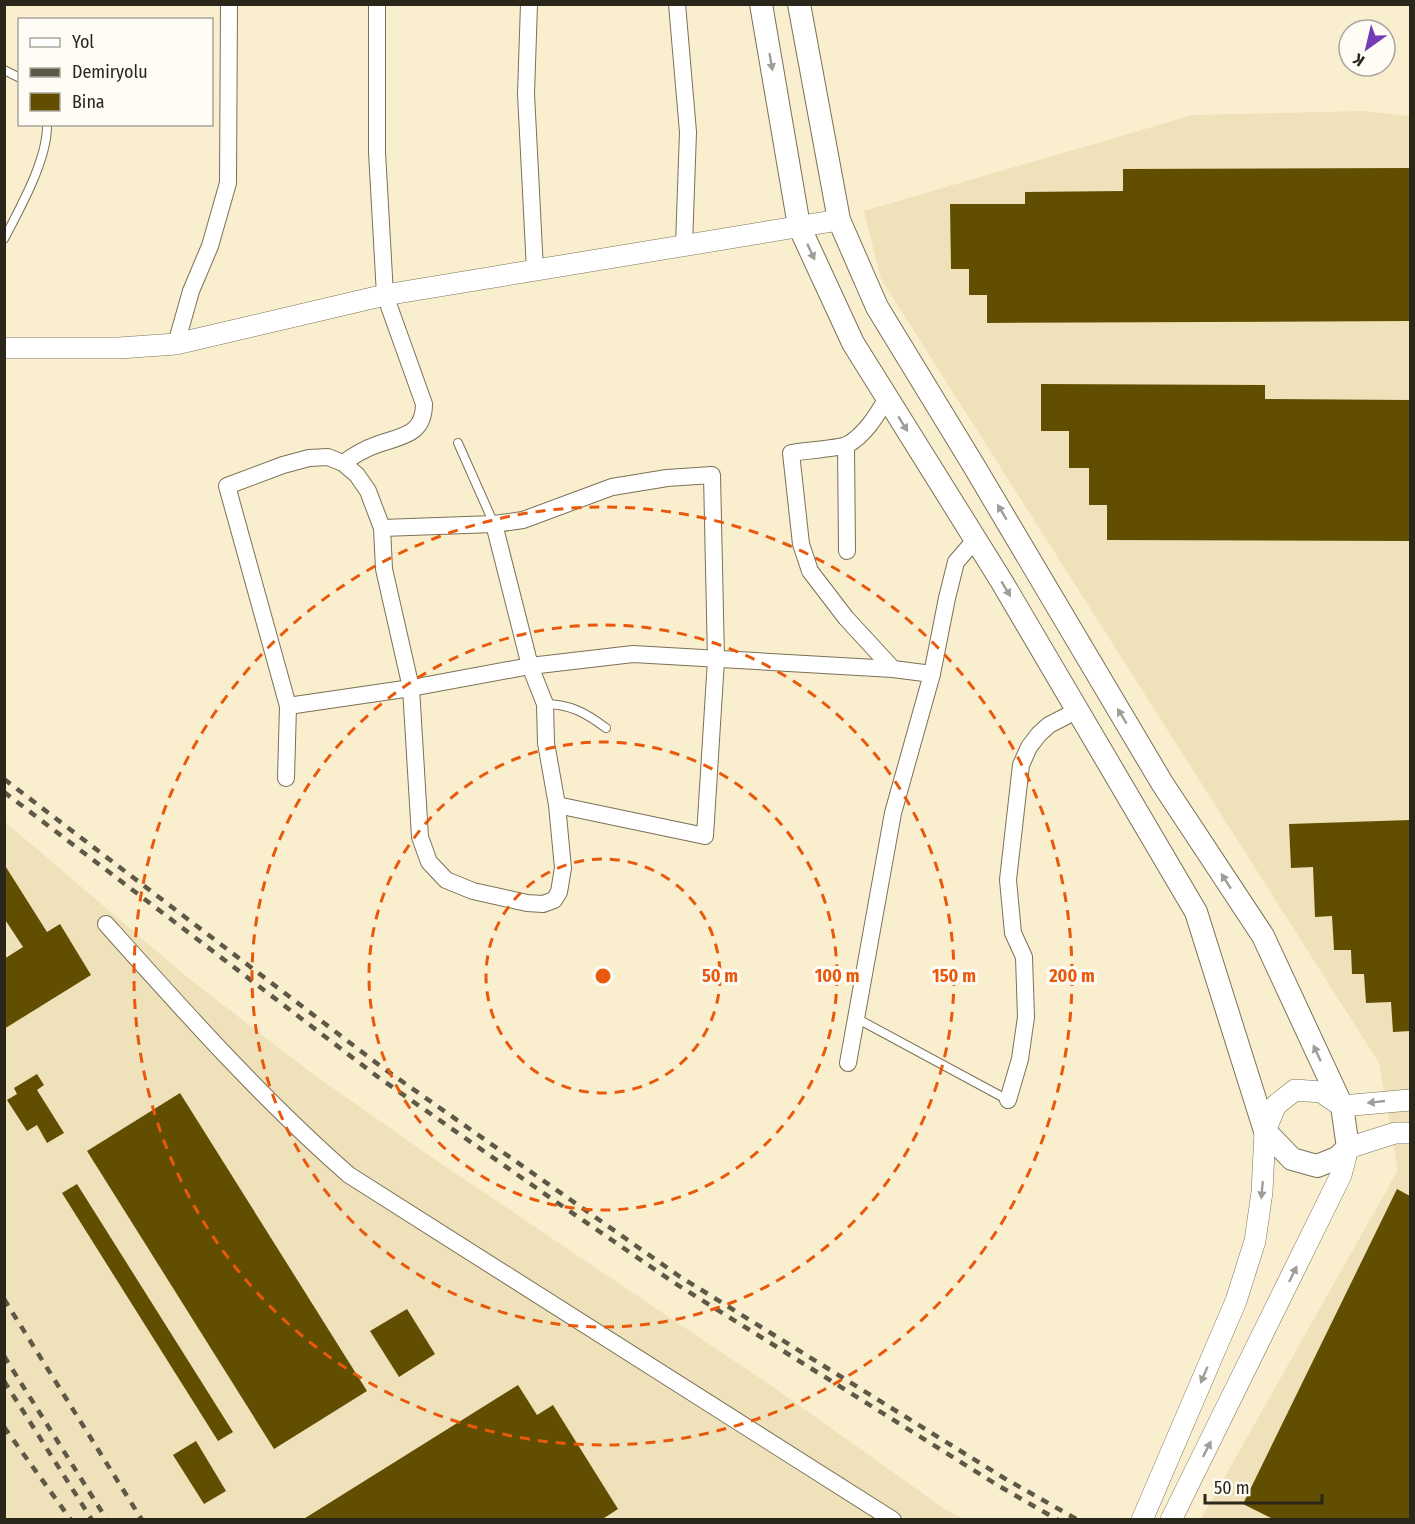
<svg xmlns="http://www.w3.org/2000/svg" width="1415" height="1524" font-family="'Fira Sans Condensed',sans-serif">
	<style>
		.built { fill: #efe1ba }
		.building { fill: #624e01 }
		.lines { fill: none; stroke-linecap: round; stroke-linejoin: round }
		.service-casing { stroke: #7b7155; stroke-width: 10 }
		.minor-casing { stroke: #7b7155; stroke-width: 18 }
		.tertiary-casing { stroke: #7b7155; stroke-width: 22 }
		.secondary-casing { stroke: #7b7155; stroke-width: 24 }
		.service { stroke: #fff; stroke-width: 8 }
		.minor { stroke: #fff; stroke-width: 16 }
		.tertiary { stroke: #fff; stroke-width: 21 }
		.secondary { stroke: #fff; stroke-width: 22 }
		.rail { stroke: #5e5847; stroke-width: 4.5; stroke-dasharray: 8 8; stroke-linecap: butt }
		.oneway { fill: #9f9d98 }
		.ring { fill: none; stroke: #e8590c; stroke-width: 3; stroke-dasharray: 10 8 }
		.centre { fill: #e8590c; stroke: #fefcf5; stroke-width: 3 }
		.ring-label { font-size: 18px; text-anchor: middle; font-weight: bold; fill: #e8590c; stroke: #fefcf5; stroke-width: 6; stroke-linejoin: round; paint-order: stroke }
	</style>
	<rect width="100%" height="100%" fill="#f9eece"/>
	<!-- built -->
	<g class="built">
		<path d="M1363 111 1410 116V1519H1201L1398 1170 1379 1063 881 279 864 211 1193 115Z"/>
		<path d="M4 821 188 978 310 1072 437 1161 773 1387 946 1510 964 1519H5Z"/>
	</g>
	<!-- building -->
	<g class="building">
		<path d="M1410 168V321L987 323V295H969V269H951L950 204H1025V192L1123 191V169Z"/>
		<path d="M1041 384 1265 385V399L1410 400V541L1107 540V505H1089V468H1069V431H1041Z"/>
		<path d="M1410 820V1031L1393 1032 1391 1002 1366 1003 1364 974H1352L1351 950H1334L1332 916 1315 917 1313 867 1291 868 1289 824Z"/>
		<path d="M4 864 47 932 60 924 91 975 4 1029V959L23 947 4 918Z"/>
		<path d="M37 1074 44 1085 37 1090 64 1133 47 1143 37 1125 27 1131 7 1100 17 1094 14 1088Z"/>
		<path d="M180 1093 367 1391 274 1449 87 1151Z"/>
		<path d="M77 1184 233 1432 218 1441 62 1193Z"/>
		<path d="M1397 1189 1410 1196V1520H1275L1243 1504Z"/>
		<path d="M407 1309 435 1354 399 1377 370 1331Z"/>
		<path d="M518 1385 537 1415 553 1405 618 1509 601 1520H302Z"/>
		<path d="M196 1441 226 1491 204 1504 173 1455Z"/>
	</g>
	<g class="lines">
		<!-- service casing -->
		<g class="service-casing">
			<g id="service">
				<path d="M4 70 20 78"/>
				<path d="M4 239C20 208 48 159 47 124"/>
				<path d="M458 443 494 524"/>
				<path d="M545 704C570 704 586 713 606 728"/>
				<path d="M856 1018 1008 1100"/>
			</g>
		</g>
		<!-- minor casing -->
		<g class="minor-casing">
			<g id="minor">
				<path d="M529 4 526 94 535 270"/>
				<path d="M677 4 688 132 684 245"/>
				<path d="M176 344 191 291 210 246 228 183 229 4"/>
				<path d="M887 398C877 415 865 435 847 445 840 448 802 451 791 453L801 544 810 571 846 618 893 669"/>
				<path d="M846 445 847 551"/>
				<path d="M343 463C353 456 364 449 376 445 400 436 424 436 424 404L385 295 377 152V4"/>
				<path d="M382 528 494 524 523 520 612 487 667 478 712 475 716 660 705 836 557 805"/>
				<path d="M288 706 411 688 530 666 633 654 893 669 932 674"/>
				<path d="M286 778 288 706 227 486 283 465 309 458 328 457 343 463 357 475 368 491 382 528 384 569 411 688 420 837 429 862 446 880 473 891 527 903 543 904 554 900 559 892 563 868 557 805 546 743 545 704 530 666 494 524"/>
				<path d="M106 924C183 1010 262 1099 349 1175L893 1520"/>
				<path d="M848 1063 893 813 932 674 947 598 956 562 975 540"/>
				<path d="M1008 1100 1020 1059 1026 1017 1024 957 1013 933 1008 880 1021 765 1029 747 1039 734 1049 725 1078 710"/>
			</g>
		</g>
		<!-- tertiary casing -->
		<g class="tertiary-casing">
			<g id="tertiary">
				<path d="M4 348H119L176 344 385 295 839 220"/>
				<path d="M1142 1520 1236 1301 1255 1241 1262 1192 1265 1131 1276 1105 1295 1090 1321 1092 1342 1106 1410 1100"/>
				<path d="M1171 1520 1341 1175 1348 1148 1395 1133H1410"/>
			</g>
		</g>
		<!-- secondary casing -->
		<g class="secondary-casing">
			<path id="secondary" d="M761 4 799 226 853 343 1002 582 1196 912 1265 1131 1292 1159 1317 1166 1337 1158 1348 1148 1342 1106 1263 936 1162 783 974 466 877 307 839 220 799 4"/>
		</g>
		<!-- service -->
		<use href="#service" class="service"/>
		<!-- minor -->
		<use href="#minor" class="minor"/>
		<!-- tertiary -->
		<use href="#tertiary" class="tertiary"/>
		<!-- secondary -->
		<use href="#secondary" class="secondary"/>
		<!-- rail -->
		<g class="rail">
			<path d="M4 779 383 1068 679 1276 1004 1478 1078 1520"/>
			<path d="M4 792 378 1077 552 1199 673 1282 999 1486 1058 1520"/>
			<path d="M4 1299 142 1520"/>
			<path d="M4 1356 107 1520"/>
			<path d="M4 1381 92 1520"/>
			<path d="M4 1427 71 1520"/>
		</g>
	</g>
	<!-- one-way arrows -->
	<defs><path id="oneway-solid" d="M-6-.8H1V-3.2L6.5 0L1 3.2V.8H-6Z" transform="scale(1.5)"/></defs>
	<g class="oneway">
		<use href="#oneway-solid" transform="translate(771 62) rotate(80)"/>
		<use href="#oneway-solid" transform="translate(811 252) rotate(65)"/>
		<use href="#oneway-solid" transform="translate(903 424) rotate(58)"/>
		<use href="#oneway-solid" transform="translate(1002 512) rotate(-121)"/>
		<use href="#oneway-solid" transform="translate(1006 589) rotate(59)"/>
		<use href="#oneway-solid" transform="translate(1122 716) rotate(-121)"/>
		<use href="#oneway-solid" transform="translate(1226 881) rotate(-123)"/>
		<use href="#oneway-solid" transform="translate(1317 1053) rotate(-115)"/>
		<use href="#oneway-solid" transform="translate(1376 1102) rotate(174)"/>
		<use href="#oneway-solid" transform="translate(1262 1190) rotate(95)"/>
		<use href="#oneway-solid" transform="translate(1293 1274) rotate(-64)"/>
		<use href="#oneway-solid" transform="translate(1204 1375) rotate(113)"/>
		<use href="#oneway-solid" transform="translate(1207 1449) rotate(-63)"/>
	</g>
	<!-- distance rings -->
	<g class="ring">
		<circle cx="603" cy="976" r="117"/>
		<circle cx="603" cy="976" r="234"/>
		<circle cx="603" cy="976" r="351"/>
		<circle cx="603" cy="976" r="469"/>
	</g>
	<circle cx="603" cy="976" r="9" class="centre"/>
	<g class="ring-label">
		<text x="720" y="982">50 m</text>
		<text x="837" y="982">100 m</text>
		<text x="954" y="982">150 m</text>
		<text x="1072" y="982">200 m</text>
	</g>
	<!-- border -->
	<rect width="1415" height="1524" fill="none" stroke="#2a261a" stroke-width="12"/>
	<!-- legend -->
	<rect x="18" y="18" width="195" height="108" fill="#fefcf5" stroke="#a9a69d" stroke-width="1.5"/>
	<rect x="30" y="38" width="30" height="9" fill="#ffffff" stroke="#a9a69d" stroke-width="1.5"/>
	<text x="72" y="48" font-size="18" fill="#2a261a">Yol</text>
	<rect x="30" y="68" width="30" height="9" fill="#5e5847" stroke="#a9a69d" stroke-width="1.5"/>
	<text x="72" y="78" font-size="18" fill="#2a261a">Demiryolu</text>
	<rect x="30" y="93" width="30" height="18" fill="#624e01" stroke="#a9a69d" stroke-width="1.5"/>
	<text x="72" y="108" font-size="18" fill="#2a261a">Bina</text>
	<!-- north arrow -->
	<g transform="translate(1367 48) rotate(214)"><circle r="28" fill="#fefcf5" stroke="#a9a69d" stroke-width="1.5"/>
	<path d="M0-4.5L10 22L0 15L-10 22Z" fill="#733cb3"/>
	<text y="-9" font-size="16" font-weight="bold" text-anchor="middle" fill="#2a261a">K</text>
	</g>
	<!-- scale -->
	<path d="M1205 1494v9h117v-9" fill="none" stroke="#2a261a" stroke-width="3"/>
	<text x="1214" y="1494" font-size="18" fill="#2a261a" stroke="#fefcf5" stroke-width="4.5" paint-order="stroke">50 m</text>
</svg>
